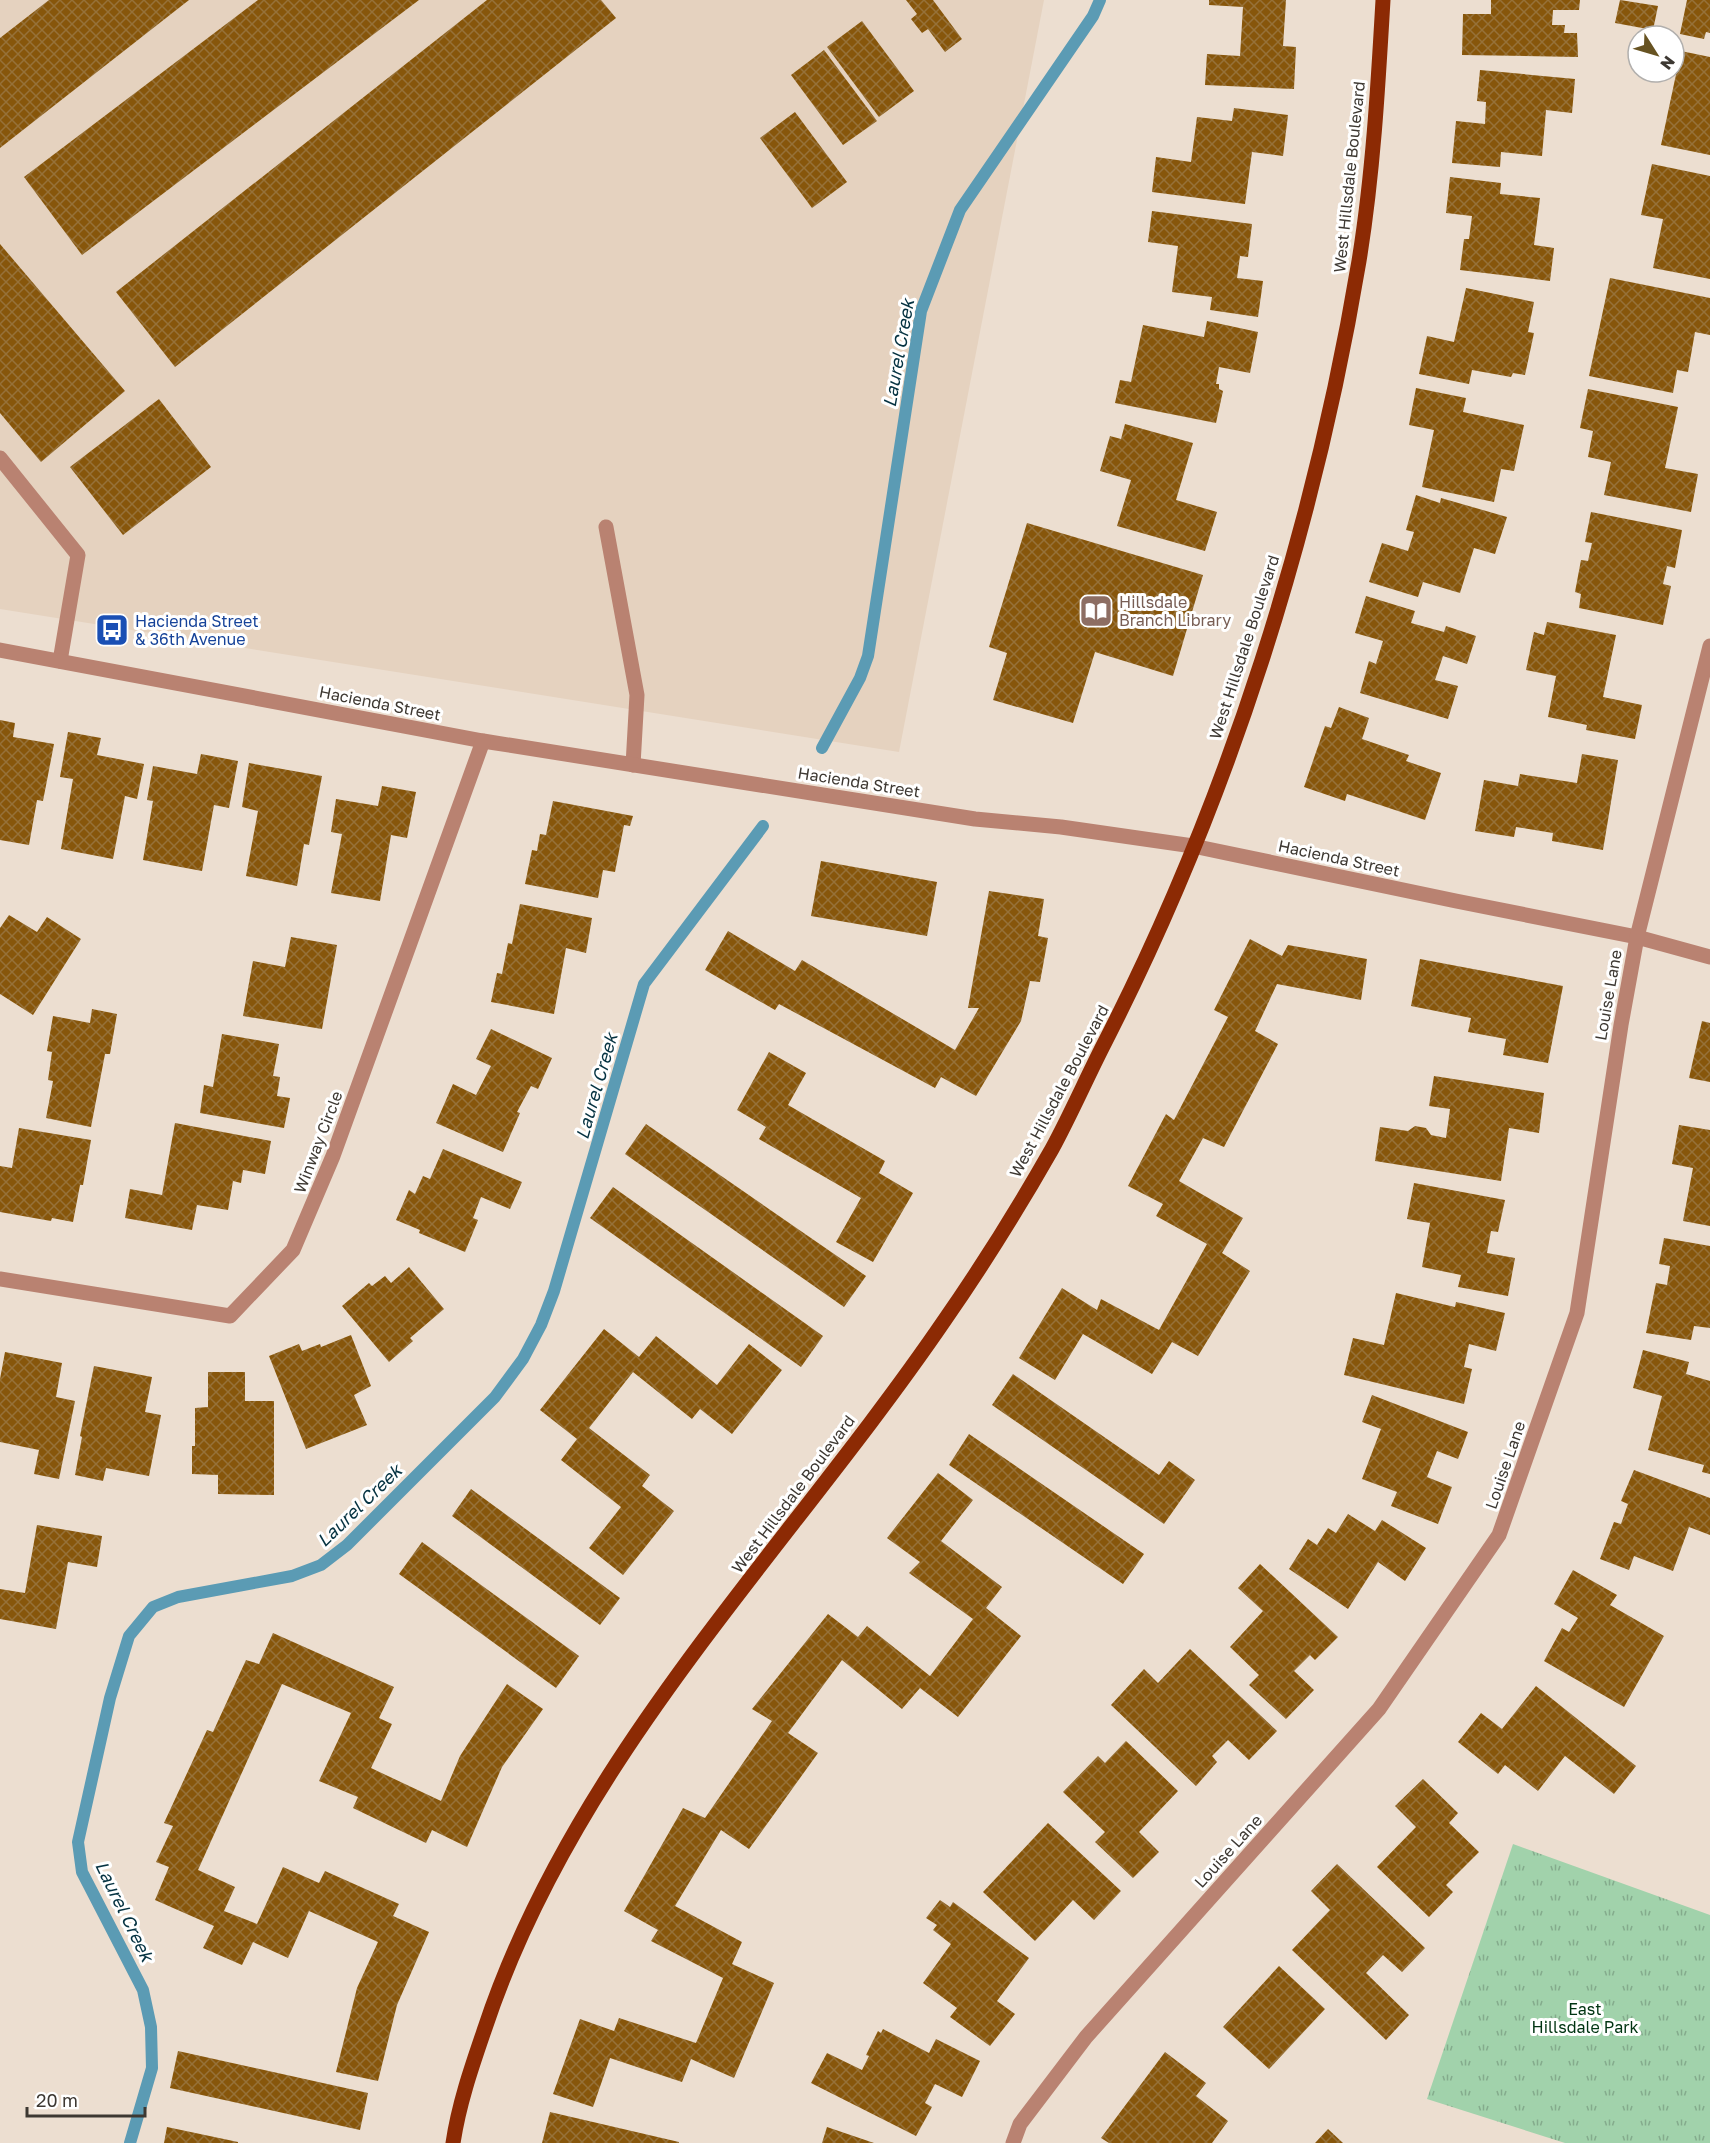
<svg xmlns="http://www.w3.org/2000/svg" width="1710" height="2143" font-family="'Golos Text',sans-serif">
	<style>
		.built { fill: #e5d2bf }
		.park { fill: url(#park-tufts) }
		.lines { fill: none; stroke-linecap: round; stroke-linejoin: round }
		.stream { stroke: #5b9bb4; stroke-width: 12 }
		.building { fill: url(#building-cross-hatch) }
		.minor { stroke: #b98271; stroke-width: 15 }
		.major { stroke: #8c2a04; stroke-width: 15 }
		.labels { text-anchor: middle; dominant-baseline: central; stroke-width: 6; stroke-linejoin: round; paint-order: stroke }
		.street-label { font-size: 16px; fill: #3d3832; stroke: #fff }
		.education-label { font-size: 16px; fill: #785e54; stroke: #fff; text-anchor: start }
		.transit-label { font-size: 16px; fill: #164399; stroke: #fff; text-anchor: start }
		.park-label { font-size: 16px; fill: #003412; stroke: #fff }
		.water-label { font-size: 18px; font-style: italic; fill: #053241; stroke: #fff }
	</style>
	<defs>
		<pattern id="park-tufts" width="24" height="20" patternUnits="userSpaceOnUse" patternTransform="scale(1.5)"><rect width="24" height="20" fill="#a1d2ab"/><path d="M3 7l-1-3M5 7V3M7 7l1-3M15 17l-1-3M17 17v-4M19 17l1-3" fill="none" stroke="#84ab8c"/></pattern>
		<pattern id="building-cross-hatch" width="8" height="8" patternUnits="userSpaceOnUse" patternTransform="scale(1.5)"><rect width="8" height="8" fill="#87560b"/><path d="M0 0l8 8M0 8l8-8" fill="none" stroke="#967139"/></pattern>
	</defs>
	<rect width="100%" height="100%" fill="#ecded0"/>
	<!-- built -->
	<path class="built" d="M0 0H1044L899 752 0 609Z"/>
	<!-- park -->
	<path class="park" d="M1513 1844 1710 1915V2143H1565L1427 2099Z"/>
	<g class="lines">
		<!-- stream -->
		<g class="stream">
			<path d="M822 748 860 678 868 656 921 311 960 210 1093 16 1100 0"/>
			<path d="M130 2143 152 2068 151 2027 143 1990 82 1872 78 1842 110 1698 129 1636 153 1607 178 1597 292 1576 321 1565 347 1545 495 1397 523 1359 541 1325 554 1291 644 984 763 826"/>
		</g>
	</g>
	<!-- building -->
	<g class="building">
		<path d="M49 0H189L0 148V38Z"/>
		<path d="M258 0H419L82 255 24 177Z"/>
		<path d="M487 0H601L616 18 175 367 116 292Z"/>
		<path d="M906 0H933L962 39 945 52 928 29 922 33 911 19 917 14Z"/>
		<path d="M1209 0H1286L1283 46 1296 47 1294 89 1205 85 1207 54 1240 56 1243 7 1209 5Z"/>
		<path d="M1491 0H1580L1579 10H1553L1552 25H1565L1564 33H1577L1578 57 1462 55 1463 14H1491Z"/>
		<path d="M1620 0 1658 6 1653 30 1615 23Z"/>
		<path d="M1687 0H1710V33L1706 32 1704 39 1680 34Z"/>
		<path d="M862 21 914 91 879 117 827 47Z"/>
		<path d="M1637 37H1638V66L1631 65Z"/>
		<path d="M824 50 877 121 843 145 791 75Z"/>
		<path d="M1681 51 1710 57V155L1661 145Z"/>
		<path d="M1480 70 1575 79 1572 113 1546 110 1542 156 1501 152 1500 167 1452 163 1456 121 1485 124 1486 102 1477 101Z"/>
		<path d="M1234 108 1288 115 1283 156 1252 152 1245 204 1152 192 1156 157 1191 162 1197 117 1232 121Z"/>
		<path d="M795 112 847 182 812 208 760 138Z"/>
		<path d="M1652 164 1710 176V279L1653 268 1663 219 1641 215Z"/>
		<path d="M1450 177 1501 183 1500 194 1540 198 1534 245 1554 248 1550 281 1460 270 1464 239H1469L1472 216 1446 213Z"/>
		<path d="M1152 211 1252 224 1248 257 1240 256 1237 278 1263 281 1258 317 1210 310 1212 297 1172 292 1178 246 1148 242Z"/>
		<path d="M0 244 125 391 41 462 0 413Z"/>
		<path d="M1610 278 1710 298V335L1695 332 1688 372 1677 370 1673 393 1589 376Z"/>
		<path d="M1466 288 1534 302 1528 332 1534 333 1525 375 1513 373 1511 377 1472 370 1469 384 1419 374 1427 336 1454 342Z"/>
		<path d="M1207 321 1258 332 1250 373 1219 367 1216 384H1219V389L1223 391 1216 423 1115 403 1120 380 1131 382 1143 325 1204 337Z"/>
		<path d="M1416 388 1466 398 1463 412 1524 425 1514 471 1501 469 1494 502 1422 487 1434 430 1409 425Z"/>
		<path d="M1588 389 1678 407 1665 468 1698 474 1691 512 1604 495 1611 462 1588 457 1593 431 1580 428Z"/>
		<path d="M159 399 211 467 123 535 70 467Z"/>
		<path d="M1125 424 1193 443 1176 500 1217 512 1205 551 1117 526 1131 480 1100 471 1110 436 1121 439Z"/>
		<path d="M1416 495 1440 503 1441 498 1507 517 1495 554 1474 548 1460 593 1423 582 1418 597 1369 582 1382 543 1408 551 1414 532 1406 530Z"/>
		<path d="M1591 512 1682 530 1675 568 1667 566 1663 584 1671 586 1663 625 1579 608 1581 594 1575 592 1581 560 1588 561 1592 543 1585 542Z"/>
		<path d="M1027 523 1203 575 1173 676 1095 652 1073 723 993 700 1007 653 989 647Z"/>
		<path d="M1366 596 1415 611 1411 623 1444 632 1446 626 1476 636 1467 664 1443 656 1435 680 1458 686 1448 719 1360 693 1369 661 1376 664 1383 641 1355 633Z"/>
		<path d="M1547 622 1616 635 1603 697 1642 705 1635 739 1586 730 1587 725 1548 717 1556 676 1526 670 1534 632 1544 635Z"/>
		<path d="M1339 707 1369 718 1362 739 1409 755 1406 761 1441 773 1425 820 1347 794 1345 801 1304 787 1325 726 1331 728Z"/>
		<path d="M0 720 15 723 13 737 54 744 43 801 37 800 29 845 0 840Z"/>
		<path d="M68 732 101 738 97 755 144 764 137 799 125 796 113 859 61 849 73 779 60 777Z"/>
		<path d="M201 754 238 761 229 808 214 805 202 871 143 860 153 801 147 800 153 766 197 774Z"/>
		<path d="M1582 754 1618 760 1603 850 1552 841 1553 833 1516 827 1514 837 1475 831 1484 780 1518 786 1520 774 1577 783Z"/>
		<path d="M249 763 322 776 309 845 304 844 297 886 246 876 258 811 242 807Z"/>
		<path d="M382 786 416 792 407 838 391 835 380 901 331 893 342 834 331 832 336 799 378 806Z"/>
		<path d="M553 801 633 816 630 826 624 825 615 872 603 870 598 898 525 884 532 850 537 851 540 834 546 835Z"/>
		<path d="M821 861 937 882 927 936 811 916Z"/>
		<path d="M989 891 1044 899 1038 936 1048 938 1040 982 1030 981 1021 1021 976 1096 941 1077 935 1088 779 1004 775 1010 705 970 728 931 795 971 802 960 955 1050 979 1008H968Z"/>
		<path d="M520 904 592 918 586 953 566 948 554 1014 491 1002 497 973 502 974 508 943 512 944Z"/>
		<path d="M9 915 37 932 47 917 81 939 33 1015 0 994V928Z"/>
		<path d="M291 937 337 945 322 1029 243 1016 253 961 285 967Z"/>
		<path d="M1250 939 1282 956 1288 945 1367 959 1361 1000 1277 984 1255 1031 1278 1044 1224 1147 1203 1138 1179 1181 1243 1218 1222 1253 1250 1271 1198 1356 1172 1342 1152 1374 1083 1334 1055 1380 1019 1358 1062 1288 1097 1310 1101 1299 1159 1330 1207 1244 1156 1216 1163 1204 1128 1186 1166 1114 1174 1120 1228 1017 1214 1010Z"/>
		<path d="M1420 959 1563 986 1548 1063 1503 1055 1506 1039 1468 1032 1471 1018 1411 1006Z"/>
		<path d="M92 1009 117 1014 110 1054H105L91 1127 46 1118 53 1081 48 1080 52 1052 47 1051 53 1016 90 1023Z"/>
		<path d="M1702 1021 1710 1023V1082L1689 1078Z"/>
		<path d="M491 1029 552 1058 538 1089 531 1086 517 1112 520 1113 503 1152 436 1123 453 1084 476 1095 491 1066 476 1059Z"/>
		<path d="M222 1034 279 1044 273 1076 280 1077 277 1096 290 1098 284 1128 200 1113 204 1085 213 1087Z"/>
		<path d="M769 1052 806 1073 788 1105 885 1161 879 1173 913 1193 873 1262 836 1242 861 1198 759 1139 766 1127 737 1110Z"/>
		<path d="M1434 1076 1544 1093 1539 1133 1509 1128 1501 1181 1375 1161 1380 1127 1408 1131 1415 1126 1426 1128 1431 1135 1446 1138 1450 1109 1429 1106Z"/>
		<path d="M175 1123 271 1141 265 1174 243 1170 241 1183 233 1181 228 1210 197 1205 192 1230 125 1218 130 1189 162 1195Z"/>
		<path d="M646 1124 866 1276 844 1307 625 1154Z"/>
		<path d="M1679 1125 1710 1130V1226L1683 1221 1693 1168 1672 1164Z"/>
		<path d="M19 1128 91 1140 83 1185H80L73 1222 52 1218 51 1221 0 1212V1166L12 1168Z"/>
		<path d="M443 1149 522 1182 510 1209 481 1197 473 1218 478 1220 465 1252 419 1233 420 1230 396 1220 409 1190 415 1194 423 1176 430 1179Z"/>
		<path d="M1414 1183 1505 1200 1498 1232 1491 1231 1487 1253 1515 1258 1508 1296 1458 1287 1461 1275 1422 1267 1430 1223 1407 1219Z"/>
		<path d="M613 1187 823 1336 801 1367 590 1218Z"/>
		<path d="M1664 1238 1710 1246V1328L1694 1326 1691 1340 1646 1333 1656 1283 1667 1285 1670 1266 1659 1264Z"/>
		<path d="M409 1267 444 1309 410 1338 413 1341 389 1362 342 1306 369 1283 372 1286 385 1276 391 1283Z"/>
		<path d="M1396 1293 1455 1307 1456 1302 1505 1313 1496 1351 1469 1344 1464 1367 1472 1369 1464 1404 1344 1375 1353 1338 1384 1345Z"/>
		<path d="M604 1329 639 1357 656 1336 717 1385 749 1344 782 1370 732 1434 700 1409 692 1419 633 1372 589 1428 650 1475 642 1486 674 1511 623 1575 589 1548 621 1507 561 1460 577 1439 540 1410Z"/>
		<path d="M351 1335 371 1386 354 1395 367 1425 306 1449 269 1356 299 1344 302 1351 320 1344 321 1347Z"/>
		<path d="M1643 1350 1689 1362 1686 1374 1710 1381V1474L1702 1472 1704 1465 1648 1450 1662 1396 1633 1388Z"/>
		<path d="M5 1352 62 1363 56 1397 75 1401 59 1479 34 1474 39 1450 0 1442V1379Z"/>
		<path d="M94 1366 152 1377 145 1412 161 1415 149 1476 106 1468 103 1481 75 1475 82 1437 80 1436Z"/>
		<path d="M208 1372H245V1401H274V1495L218 1494V1475L192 1474V1446H195V1408L208 1407Z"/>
		<path d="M1013 1374 1159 1475 1169 1461 1195 1480 1164 1524 992 1405Z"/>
		<path d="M1372 1395 1468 1432 1458 1459 1437 1451 1427 1477 1452 1487 1438 1524 1391 1506 1397 1492 1362 1479 1381 1429 1362 1422Z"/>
		<path d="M969 1434 1144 1554 1123 1584 949 1465Z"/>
		<path d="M1634 1470 1710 1498V1535L1689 1527 1673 1571 1634 1556 1629 1570 1600 1559 1614 1522 1621 1524 1628 1504 1621 1501Z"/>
		<path d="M938 1473 973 1500 941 1541 1002 1587 986 1608 1021 1636 958 1717 920 1688 902 1709 842 1660 788 1733 818 1753 749 1849 721 1830 675 1906 742 1942 732 1964 774 1983 734 2078 691 2059 682 2082 610 2058 593 2107 553 2094 580 2019 614 2031 619 2018 696 2043 723 1978 651 1941 658 1930 624 1911 683 1808 705 1818 772 1721 752 1709 828 1614 858 1637 867 1626 930 1676 973 1619 909 1573 920 1562 887 1538Z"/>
		<path d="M471 1489 620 1598 600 1625 452 1516Z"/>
		<path d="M1348 1514 1375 1531 1382 1520 1426 1548 1405 1581 1378 1562 1348 1609 1289 1569 1308 1539 1317 1545 1328 1528 1336 1533Z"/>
		<path d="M37 1525 102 1536 97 1567 68 1562 56 1629 0 1619V1589L25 1593Z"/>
		<path d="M422 1542 579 1656 556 1688 399 1574Z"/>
		<path d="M1260 1564 1338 1637 1315 1660 1310 1655 1294 1671 1314 1690 1286 1719 1249 1685 1259 1675 1230 1647 1263 1611 1238 1588Z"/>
		<path d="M1573 1570 1617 1595 1610 1605 1664 1636 1624 1707 1544 1661 1562 1628 1569 1632 1578 1618 1554 1604Z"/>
		<path d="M273 1633 394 1687 379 1718 392 1724 371 1768 441 1801 460 1756 507 1684 543 1709 502 1767 467 1847 432 1830 426 1843 353 1808 358 1797 319 1781 351 1713 282 1684 198 1870 235 1887 224 1911 257 1924 283 1867 319 1883 325 1871 399 1904 393 1916 429 1932 397 2005 378 2081 336 2072 357 1988 378 1942 309 1911 288 1958 253 1942 242 1965 203 1948 214 1926 155 1900 169 1867 156 1862 173 1826 164 1823 207 1730 213 1732 246 1660 259 1664Z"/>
		<path d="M1190 1649 1277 1731 1249 1760 1228 1740 1212 1756 1217 1762 1196 1786 1111 1705 1144 1669 1158 1683Z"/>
		<path d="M1536 1686 1636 1766 1614 1794 1565 1756 1538 1791 1505 1765 1498 1774 1458 1742 1481 1713 1502 1729Z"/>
		<path d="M1126 1741 1178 1791 1139 1832 1159 1852 1133 1878 1095 1842 1105 1832 1063 1792 1098 1756 1105 1763Z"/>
		<path d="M1423 1779 1458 1813 1449 1823 1479 1852 1446 1885 1453 1892 1429 1917 1377 1867 1416 1827 1395 1806Z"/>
		<path d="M1048 1823 1121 1891 1094 1920 1073 1900 1035 1941 983 1892Z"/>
		<path d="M1337 1864 1425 1948 1402 1972 1383 1955 1366 1973 1409 2015 1386 2040 1292 1950 1330 1910 1311 1891Z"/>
		<path d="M940 1900 950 1907 953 1902 1029 1958 997 2001 1015 2014 990 2046 950 2017 957 2008 923 1983 951 1944 933 1930 937 1925 926 1918Z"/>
		<path d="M1279 1966 1325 2009 1269 2069 1223 2027Z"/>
		<path d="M883 2029 929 2053 936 2039 980 2061 962 2097 935 2084 925 2103 932 2107 916 2136 811 2083 827 2053 862 2070 869 2056 866 2055 878 2031 881 2033Z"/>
		<path d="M178 2051 368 2093 360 2130 170 2088Z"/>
		<path d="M1165 2052 1206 2083 1196 2096 1228 2121 1212 2143H1109L1101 2138Z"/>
		<path d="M550 2112 679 2142V2143H542Z"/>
		<path d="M167 2127 238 2142V2143H164Z"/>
		<path d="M827 2127 874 2143H822Z"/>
		<path d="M1328 2129 1343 2143H1315Z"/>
	</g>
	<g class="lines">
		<!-- minor -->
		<g class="minor">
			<path d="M0 458 78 555 60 661"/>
			<path d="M606 527 637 695 633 765"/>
			<path d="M0 650 483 741 975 819 1061 827 1193 846 1456 901 1637 937 1710 957"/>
			<path d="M0 1279 230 1316 293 1250 333 1156 483 741"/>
			<path d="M1013 2143 1020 2124 1086 2037 1379 1709 1499 1535 1577 1313 1621 1025 1637 937 1710 646"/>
		</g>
		<!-- major -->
		<path class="major" d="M453 2143C459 2103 472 2066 485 2028 575 1757 786 1552 944 1321 983 1265 1019 1207 1052 1149 1071 1114 1087 1077 1105 1042 1229 799 1314 530 1359 261 1373 175 1378 87 1383 0"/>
	</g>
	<!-- icons -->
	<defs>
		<g id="library-square" transform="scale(1.725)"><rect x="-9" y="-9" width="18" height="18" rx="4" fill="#8d6e63" stroke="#fff"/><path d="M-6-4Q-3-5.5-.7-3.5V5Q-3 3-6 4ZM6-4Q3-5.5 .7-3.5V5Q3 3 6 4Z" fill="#fff"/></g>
		<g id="bus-square" transform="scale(1.725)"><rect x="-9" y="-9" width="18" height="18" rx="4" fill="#1a4fb4" stroke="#fff"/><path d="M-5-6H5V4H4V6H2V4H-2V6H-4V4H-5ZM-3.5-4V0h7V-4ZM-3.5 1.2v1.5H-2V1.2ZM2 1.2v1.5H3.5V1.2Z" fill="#fff"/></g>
	</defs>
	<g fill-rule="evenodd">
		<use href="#library-square" x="1096" y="611"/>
		<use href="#bus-square" x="112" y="630"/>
	</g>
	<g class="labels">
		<!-- street labels -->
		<g class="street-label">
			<text transform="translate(1349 177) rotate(-84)">West Hillsdale Boulevard</text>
			<text transform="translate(1244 647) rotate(-72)">West Hillsdale Boulevard</text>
			<text transform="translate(380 703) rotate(11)">Hacienda Street</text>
			<text transform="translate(859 782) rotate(9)">Hacienda Street</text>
			<text transform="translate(1339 858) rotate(12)">Hacienda Street</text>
			<text transform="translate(1608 995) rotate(-80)">Louise Lane</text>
			<text transform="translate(1059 1091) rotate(-62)">West Hillsdale Boulevard</text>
			<text transform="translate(318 1142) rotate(-69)">Winway Circle</text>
			<text transform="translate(1505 1465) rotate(-71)">Louise Lane</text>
			<text transform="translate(793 1494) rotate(-53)">West Hillsdale Boulevard</text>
			<text transform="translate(1228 1851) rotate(-48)">Louise Lane</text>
		</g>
		<!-- education labels -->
		<g class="education-label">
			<text x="1119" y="602">Hillsdale<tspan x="1119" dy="18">Branch Library</tspan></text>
		</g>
		<!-- transit labels -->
		<g class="transit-label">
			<text x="135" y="621">Hacienda Street<tspan x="135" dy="18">&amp; 36th Avenue</tspan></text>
		</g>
		<!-- park labels -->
		<g class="park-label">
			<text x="1585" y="2009">East<tspan x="1585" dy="18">Hillsdale Park</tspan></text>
		</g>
		<!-- water labels -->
		<g class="water-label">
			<text transform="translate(898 353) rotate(-80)">Laurel Creek</text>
			<text transform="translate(596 1086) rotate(-74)">Laurel Creek</text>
			<text transform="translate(359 1505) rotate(-44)">Laurel Creek</text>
			<text transform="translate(125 1911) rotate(64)">Laurel Creek</text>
		</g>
	</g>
	<!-- north arrow -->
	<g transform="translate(1656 54) rotate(127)"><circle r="28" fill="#ffffff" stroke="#b1afad" stroke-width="1.5"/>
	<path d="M0-4.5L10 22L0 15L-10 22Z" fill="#675322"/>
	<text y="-9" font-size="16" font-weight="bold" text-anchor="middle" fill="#3d3832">N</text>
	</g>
	<!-- scale -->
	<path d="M27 2107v9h118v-9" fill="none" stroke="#3d3832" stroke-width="3"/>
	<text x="36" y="2107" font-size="18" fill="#3d3832" stroke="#ffffff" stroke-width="4.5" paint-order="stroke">20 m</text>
</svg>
